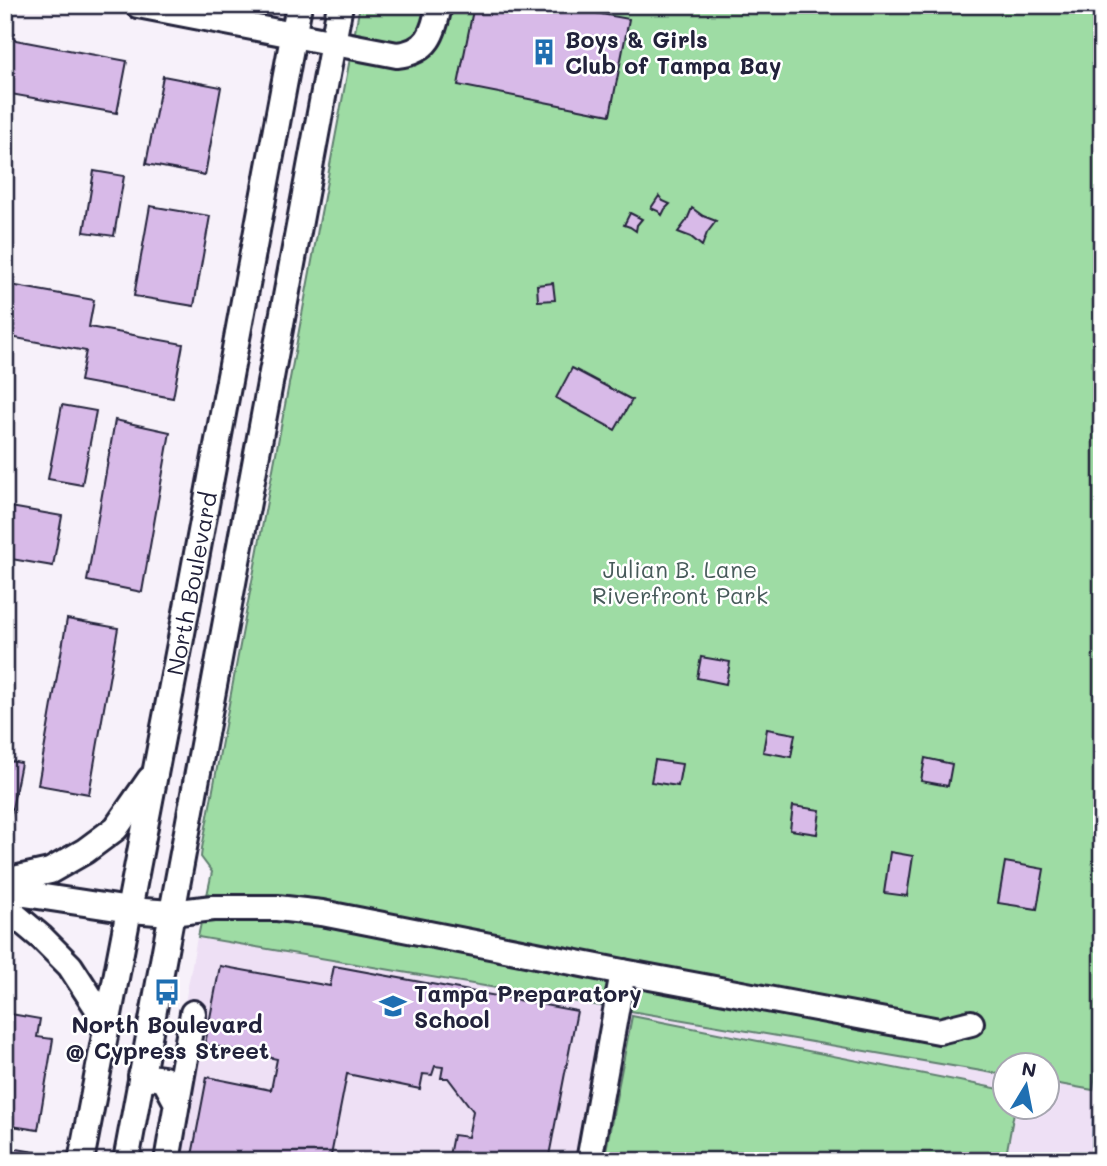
<svg xmlns="http://www.w3.org/2000/svg" width="1107" height="1166" font-family="Mali,sans-serif">
	<style>
		.built { fill: #eee0f5 }
		.green { fill: #9edca4; stroke: #607f70; stroke-width: 2 }
		.water { fill: #87d1e7; stroke: #5f8ba2; stroke-width: 2 }
		.building { fill: #d8bae8; stroke: #22223b; stroke-width: 2 }
		.lines { fill: none; stroke-linecap: round; stroke-linejoin: round }
		.minor-casing { stroke: #22223b; stroke-width: 30 }
		.minor { stroke: #fff; stroke-width: 24 }
		.labels { text-anchor: middle; dominant-baseline: central; stroke-width: 5; stroke-linejoin: round; paint-order: stroke }
		.poi-label { font-size: 23px; font-weight: bold; fill: #22223b; stroke: #fff; text-anchor: start }
		.park-label { font-size: 23px; fill: #475a5a; stroke: #fff }
		.street-label { font-size: 23px; fill: #22223b; stroke: #fff }
	</style>
	<rect width="100%" height="100%" fill="#f7f1fa"/>
	<filter id="ink" filterUnits="userSpaceOnUse"><feTurbulence type="fractalNoise" baseFrequency=".0143" numOctaves="2"/><feDisplacementMap in="SourceGraphic" scale="14" xChannelSelector="R" yChannelSelector="G"/><feConvolveMatrix kernelMatrix="1 2 1 2 8 2 1 2 1" color-interpolation-filters="sRGB"/></filter>
	<g filter="url(#ink)">
		<!-- built -->
		<path class="built" d="M197 937 1005 1075 1006 1106H1048V1082L1093 1090 1092 1161H156Z"/>
		<!-- green -->
		<g class="green">
			<path d="M360 5H1102V1010L1093 1090 1048 1082V1064H1006L1005 1075 198 937 212 872 201 857 202 848Z"/>
			<path d="M632 1016 1005 1090 1006 1106 1015 1107 1005 1161H604Z"/>
		</g>
		<!-- water -->
		<path class="water" d="M1102 1068V1161H1092L1093 1118 1098 1115Z"/>
		<!-- building -->
		<g class="building">
			<path d="M474 5H580L579 10 629 19 610 115 458 85Z"/>
			<path d="M5 38 127 61 117 113 5 93Z"/>
			<path d="M163 76 221 87 205 175 146 164Z"/>
			<path d="M94 171 124 176 114 236 84 232Z"/>
			<path d="M659 196 663 201 670 204 665 209 662 215 658 211 651 208Z"/>
			<path d="M150 206 210 216 194 306 134 296Z"/>
			<path d="M692 208 703 216 716 221 707 233 702 246 691 237 678 232 687 220Z"/>
			<path d="M630 213 642 219 637 225 636 231 630 227 624 225Z"/>
			<path d="M553 283 555 300 538 301 537 285Z"/>
			<path d="M5 284 94 300 89 327 183 344 173 398 80 381 86 351 5 336Z"/>
			<path d="M572 368 632 400 615 430 556 398Z"/>
			<path d="M62 405 96 411 82 485 48 479Z"/>
			<path d="M115 420 170 432 142 592 87 581Z"/>
			<path d="M5 506 62 516 53 566 5 558Z"/>
			<path d="M67 619 118 628 89 794 38 785Z"/>
			<path d="M701 657 730 662 726 684 697 678Z"/>
			<path d="M767 729 795 734 791 757 763 752Z"/>
			<path d="M925 758 952 764 948 786 921 781Z"/>
			<path d="M5 760 21 763 10 819H5Z"/>
			<path d="M655 760 682 764 678 786 651 782Z"/>
			<path d="M793 806 820 810 817 834 790 830Z"/>
			<path d="M890 852 913 856 907 896 884 893Z"/>
			<path d="M1005 862 1044 869 1037 909 998 903Z"/>
			<path d="M220 966 330 986 334 966 577 1011 548 1161H448L453 1135 468 1137 473 1111 448 1078H441L443 1067 435 1066 432 1075 423 1074 420 1089 347 1074 330 1161H191L207 1077 271 1090 277 1059 205 1044Z"/>
			<path d="M5 1013 40 1019 37 1037 53 1039 38 1130 5 1125Z"/>
			<path d="M5 1147 41 1153 39 1161H5Z"/>
		</g>
		<g class="lines">
			<!-- minor casing -->
			<g class="minor-casing">
				<g id="minor">
					<path d="M138 5 397 55C428 52 434 33 439 5"/>
					<path d="M5 881 50 871 85 851 116 828 150 779"/>
					<path d="M5 891 130 910 171 913 213 908H277L322 913 623 972 939 1031 971 1023"/>
					<path d="M5 907 42 938 70 966 107 1023"/>
					<path d="M141 1076 164 1079 177 1103 167 1161"/>
					<path d="M177 1103 193 1013"/>
					<path id="s1" d="M81 1161 187 607 299 5"/>
					<path d="M126 1161 340 5"/>
					<path d="M589 1161 623 972"/>
				</g>
			</g>
			<!-- minor -->
			<use href="#minor" class="minor"/>
		</g>
	</g>
	<!-- icons -->
	<defs>
		<g id="building-bare" transform="scale(2.1)"><path d="M-4-6H4V6H1V3H-1V6H-4ZM-2.5-4.3h1.7v1.8h-1.7ZM.8-4.3h1.7v1.8H.8ZM-2.5-1h1.7V.8h-1.7ZM.8-1h1.7V.8H.8Z" fill="#1f6fb2" stroke="#fff" stroke-width="2.5" paint-order="stroke"/></g>
		<g id="bus-bare" transform="scale(2.1)"><path d="M-5-6H5V4H4V6H2V4H-2V6H-4V4H-5ZM-3.5-4V0h7V-4ZM-3.5 1.2v1.5H-2V1.2ZM2 1.2v1.5H3.5V1.2Z" fill="#1f6fb2" stroke="#fff" stroke-width="2.5" paint-order="stroke"/></g>
		<g id="school-bare" transform="scale(2.1)"><path d="M0-5L7-2L0 1L-7-2ZM-4 1L0 2.5L4 1V4Q0 6-4 4Z" fill="#1f6fb2" stroke="#fff" stroke-width="2.5" paint-order="stroke"/></g>
	</defs>
	<g fill-rule="evenodd">
		<use href="#building-bare" x="544" y="52"/>
		<use href="#bus-bare" x="167" y="992"/>
		<use href="#school-bare" x="393" y="1006"/>
	</g>
	<g class="labels">
		<!-- poi labels -->
		<g class="poi-label">
			<text x="565" y="39">Boys &amp; Girls<tspan x="565" dy="26">Club of Tampa Bay</tspan></text>
			<text x="414" y="993">Tampa Preparatory<tspan x="414" dy="26">School</tspan></text>
			<text x="167" y="1024" text-anchor="middle">North Boulevard<tspan x="167" dy="26">@ Cypress Street</tspan></text>
		</g>
		<!-- park labels -->
		<g class="park-label">
			<text x="680" y="569">Julian B. Lane<tspan x="680" dy="26">Riverfront Park</tspan></text>
		</g>
		<!-- street labels -->
		<g class="street-label">
			<text stroke="none"><textPath href="#s1" startOffset="588">North Boulevard</textPath></text>
		</g>
	</g>
	<!-- margin -->
	<rect width="1107" height="1166" fill="none" stroke="#fff" stroke-width="28"/>
	<rect x="14" y="14" width="1079" height="1138" fill="none" stroke="#22223b" stroke-width="2.5" filter="url(#ink)"/>
	<!-- north arrow -->
	<g transform="translate(1026 1086) rotate(10)"><circle r="33" fill="#ffffff" stroke="#a7a7b1" stroke-width="2"/>
	<path d="M0-5L12 26L0 18L-12 26Z" fill="#1f6fb2"/>
	<text y="-10" font-size="19" font-weight="bold" text-anchor="middle" fill="#22223b">N</text>
	</g>
</svg>
